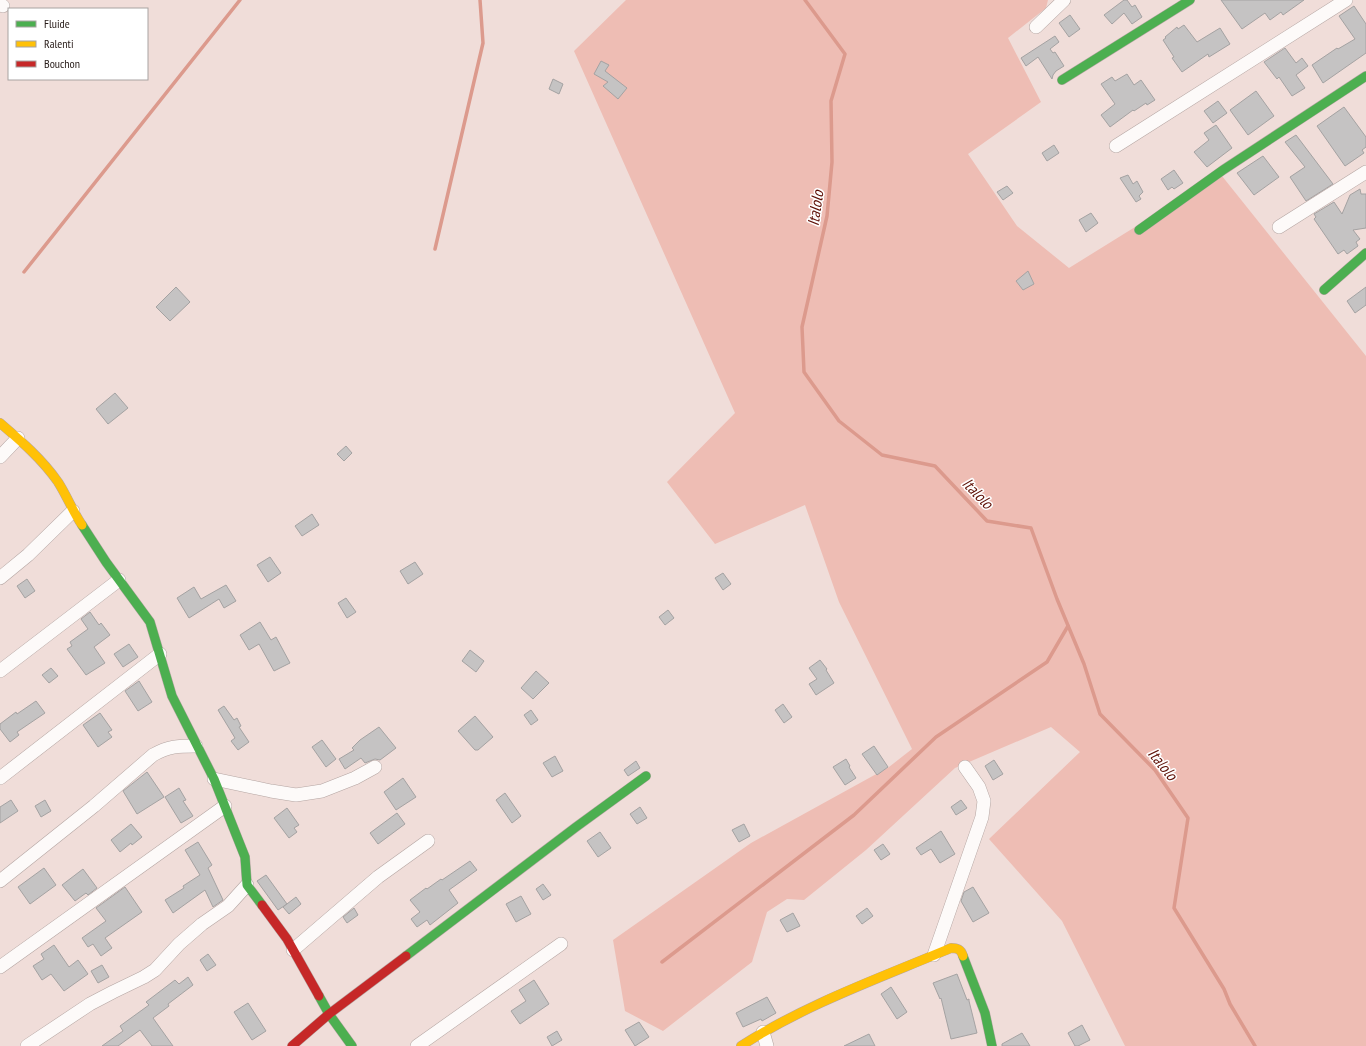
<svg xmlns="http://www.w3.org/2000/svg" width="1366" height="1046" font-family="'PT Sans Narrow',sans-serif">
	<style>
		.green { fill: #eebdb4 }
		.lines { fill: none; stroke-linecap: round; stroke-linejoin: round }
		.stream { stroke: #dc9a8d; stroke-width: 3.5 }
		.building { fill: #c5c3c3; stroke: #a4a2a2 }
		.street-casing { stroke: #b4a5a2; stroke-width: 14 }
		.fast-casing { stroke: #b4a5a2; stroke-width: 10 }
		.slow-casing { stroke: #b4a5a2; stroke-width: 10 }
		.jam-casing { stroke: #b4a5a2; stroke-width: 10 }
		.street { stroke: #fdfaf9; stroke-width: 13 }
		.fast { stroke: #4caf50; stroke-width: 9 }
		.slow { stroke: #ffc107; stroke-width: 9 }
		.jam { stroke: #c62828; stroke-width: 9 }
		.labels { text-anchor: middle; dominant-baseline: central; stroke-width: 3; stroke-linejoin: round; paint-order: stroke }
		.water-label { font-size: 16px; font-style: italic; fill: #5d0e04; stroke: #fff }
	</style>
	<rect width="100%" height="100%" fill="#f0ddd9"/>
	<!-- green -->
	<path class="green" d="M626 0H1048L1046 8 1008 38 1041 102 968 154 1017 226 1069 268 1185 196 1222 176 1366 356V1046H1125L1062 921 989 839 1080 752 1051 727 955 768 866 850 804 900 787 899 767 912 752 962 663 1031 625 1011 613 940 751 843 889 767 912 749 839 602 805 505 715 544 667 482 735 413 574 51Z"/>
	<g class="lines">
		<!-- stream -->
		<g class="stream">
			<path d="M805 0 845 54 831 101 832 162 827 216 802 327 804 372 839 421 882 455 935 466 987 521 1031 528 1057 599 1084 664 1100 714 1155 770 1188 818 1174 908 1224 989 1230 1004 1255 1046"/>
			<path d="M435 249 483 43 480 0"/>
			<path d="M24 272 240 0"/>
			<path d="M662 962 854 815 936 737 1047 662 1068 626"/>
		</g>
	</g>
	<!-- building -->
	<g class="building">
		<path d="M1124 0H1127L1132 7 1135 5 1142 17 1132 24 1124 13 1112 24 1104 15Z"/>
		<path d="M1221 0H1304L1283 15 1281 12 1270 20 1265 13 1242 29Z"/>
		<path d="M1354 6 1366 24V53L1323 83 1312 65 1337 48 1338 49 1355 39 1339 16Z"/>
		<path d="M1070 15 1080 29 1069 37 1059 23Z"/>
		<path d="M1184 25 1197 42 1220 28 1230 44 1209 57 1208 54 1182 72 1172 58 1174 57 1163 40 1166 38 1165 37 1177 27 1178 29Z"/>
		<path d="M1055 36 1059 42 1050 49 1053 53 1055 52 1064 66 1056 71 1053 75 1052 79 1038 57 1026 66 1021 58Z"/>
		<path d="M1285 48 1296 63 1302 58 1308 66 1296 75 1305 88 1292 96 1279 77 1277 79 1264 62Z"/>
		<path d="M601 61 609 65 605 71 627 88 618 99 603 86 608 82 594 74Z"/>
		<path d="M1127 74 1134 85 1141 80 1155 100 1147 105 1146 103 1134 111 1133 110 1110 127 1101 115 1115 104 1101 84 1112 77 1115 81Z"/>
		<path d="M553 79 563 84 559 94 549 89Z"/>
		<path d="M1256 91 1274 116 1248 135 1230 110Z"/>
		<path d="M1218 101 1227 113 1213 123 1204 111Z"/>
		<path d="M1344 107 1366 137V147L1362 150 1364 153 1345 166 1317 126Z"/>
		<path d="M1216 125 1232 148 1207 167 1194 152 1209 140 1204 133Z"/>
		<path d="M1296 135 1333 184 1306 201 1290 177 1305 167 1285 142Z"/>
		<path d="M1054 145 1059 153 1047 161 1042 153Z"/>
		<path d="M1263 156 1279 177 1254 195 1237 173Z"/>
		<path d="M1174 170 1183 183 1174 189 1172 187 1168 190 1161 179Z"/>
		<path d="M1128 175 1133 184 1137 181 1143 192 1139 196 1141 199 1136 202 1120 178Z"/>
		<path d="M1007 186 1013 193 1003 200 997 192Z"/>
		<path d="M1360 189 1361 194H1366V228L1353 230 1360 239 1356 242 1358 246 1347 254 1344 250 1338 254 1314 219 1316 217 1314 214 1334 202 1342 214 1350 195Z"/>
		<path d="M1091 213 1098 223 1086 232 1079 220Z"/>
		<path d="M1028 271 1034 284 1023 290 1016 281Z"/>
		<path d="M176 287 190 302 170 321 156 307Z"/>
		<path d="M1366 287V305L1355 313 1347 301Z"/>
		<path d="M115 393 128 408 108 424 96 409Z"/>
		<path d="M346 446 352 453 344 461 337 454Z"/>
		<path d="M312 514 319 525 302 536 295 526Z"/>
		<path d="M270 557 281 573 268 582 257 565Z"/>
		<path d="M415 562 423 574 408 584 400 571Z"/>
		<path d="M723 573 731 584 723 590 715 578Z"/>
		<path d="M27 579 35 591 25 598 17 586Z"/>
		<path d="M226 585 236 601 224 608 219 599 189 618 177 598 194 587 201 599Z"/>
		<path d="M346 598 356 612 347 618 338 603Z"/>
		<path d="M668 610 674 618 665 625 659 617Z"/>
		<path d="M90 612 99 625 101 623 110 635 94 647 105 663 86 675 67 649 72 646 70 642 88 629 81 619Z"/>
		<path d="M260 622 271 640 276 637 290 663 274 671 259 644 249 650 240 635Z"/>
		<path d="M129 644 138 657 123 667 114 654Z"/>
		<path d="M470 650 484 661 476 672 462 661Z"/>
		<path d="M820 660 827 669 826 670 834 683 816 695 809 684 817 679 809 668Z"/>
		<path d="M51 668 58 676 49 683 42 675Z"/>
		<path d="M536 671 549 683 533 699 521 688Z"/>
		<path d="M139 681 152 702 138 711 125 691Z"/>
		<path d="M36 701 45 713 17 732 19 735 10 742 0 729V724L16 712 17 714Z"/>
		<path d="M783 704 792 717 784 723 775 710Z"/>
		<path d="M224 706 234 720 237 718 241 726 239 727 249 742 238 750 231 741 235 738 218 710Z"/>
		<path d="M531 710 538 720 531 725 524 715Z"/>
		<path d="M100 713 112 730 108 732 112 737 98 747 83 725Z"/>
		<path d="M475 716 493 737 478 750H475L458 731Z"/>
		<path d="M379 727 396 748 380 760 375 759 365 763 361 758 345 769 339 759 354 750 352 748 360 740Z"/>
		<path d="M322 740 336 759 326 767 312 747Z"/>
		<path d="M874 746 888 767 877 775 862 754Z"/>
		<path d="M555 756 563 771 552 777 543 763Z"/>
		<path d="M846 759 850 766 849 767 856 778 845 785 833 767Z"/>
		<path d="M994 760 1003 774 993 780 985 766Z"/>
		<path d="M636 761 640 768 628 776 624 770Z"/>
		<path d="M147 772 164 797 137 814 123 791Z"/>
		<path d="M403 778 416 797 396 810 384 792Z"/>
		<path d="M179 788 186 800 183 801 193 816 181 823 165 797Z"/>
		<path d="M505 793 521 816 512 823 496 800Z"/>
		<path d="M11 800 18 811 0 823V807Z"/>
		<path d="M45 800 51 811 41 817 35 806Z"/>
		<path d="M961 800 967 808 956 815 951 807Z"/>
		<path d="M640 807 647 818 637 824 630 814Z"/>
		<path d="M287 808 299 825 294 828 297 832 289 838 274 818Z"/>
		<path d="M397 813 405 824 378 844 370 833Z"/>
		<path d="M131 824 142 837 132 845 131 843 120 852 111 840Z"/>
		<path d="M744 824 750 836 739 842 732 830Z"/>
		<path d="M941 831 955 854 940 863 931 849 921 855 916 848Z"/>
		<path d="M600 832 611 848 598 857 587 841Z"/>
		<path d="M198 842 212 865 208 868 223 900 213 907 205 890 173 913 165 900 184 888 183 886 200 875 185 850Z"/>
		<path d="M883 844 890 854 881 860 874 850Z"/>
		<path d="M470 861 477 870 449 890 458 903 430 925 427 920 417 927 411 919 420 912 410 900 426 888 427 889 441 879 442 880Z"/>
		<path d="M44 868 56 885 30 904 18 887Z"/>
		<path d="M83 869 97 888 88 895 86 893 75 901 62 885Z"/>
		<path d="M266 875 287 904 278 910 257 881Z"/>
		<path d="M543 884 551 895 543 900 536 889Z"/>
		<path d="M125 887 142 912 105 938 112 948 101 956 93 944 88 947 82 938 106 921 96 908Z"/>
		<path d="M973 887 989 913 973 922 961 901 964 892Z"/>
		<path d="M521 896 531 914 516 922 506 904Z"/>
		<path d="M296 897 301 904 289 914 283 907Z"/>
		<path d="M354 908 358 915 347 923 343 917Z"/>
		<path d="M867 908 873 916 862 924 856 916Z"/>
		<path d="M793 913 800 926 787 932 780 920Z"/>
		<path d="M54 945 69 967 78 960 88 974 64 991 51 974 42 980 33 966 44 959 41 954Z"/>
		<path d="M208 954 216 965 207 971 200 960Z"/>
		<path d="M102 965 109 977 98 983 91 971Z"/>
		<path d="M957 974 967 1000 969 999V1001L977 1033 951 1039 941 998 940 999 933 983Z"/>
		<path d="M188 977 193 985 168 1004 169 1006 153 1018 173 1046H152L140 1030 118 1046H102L123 1031 120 1026 149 1005 146 1002 175 980 179 984Z"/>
		<path d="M534 980 549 1004 520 1024 511 1011 526 1001 519 990Z"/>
		<path d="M891 987 907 1012 897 1019 881 994Z"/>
		<path d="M767 997 776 1013 762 1021 761 1019 743 1027 736 1013Z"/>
		<path d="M248 1003 266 1031 252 1040 234 1012Z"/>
		<path d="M639 1022 649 1037 635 1046 625 1030Z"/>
		<path d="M1082 1025 1090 1040 1078 1046H1075L1068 1033Z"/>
		<path d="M557 1031 562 1040 552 1046 547 1037Z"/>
		<path d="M1022 1033 1030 1046H1002V1044Z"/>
		<path d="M869 1034 875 1046H844Z"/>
	</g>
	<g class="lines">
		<!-- street casing -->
		<g class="street-casing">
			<g id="street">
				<path d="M0 4 3 6"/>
				<path d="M1036 27 1064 0"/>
				<path d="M1116 146 1346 0"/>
				<path d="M1279 227 1366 172"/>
				<path d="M0 457 18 438"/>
				<path d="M0 578 28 555 73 511"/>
				<path d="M0 671 119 580"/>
				<path d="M0 778 160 654"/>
				<path d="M214 779 271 791 296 795 322 791 355 778 375 767"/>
				<path d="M0 881 94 806 153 755C169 746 178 746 196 746"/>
				<path d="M293 950 378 877 428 841"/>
				<path d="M934 955 982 817 984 801 979 787 965 767"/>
				<path d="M0 967 225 806"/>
				<path d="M763 1032 767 1046"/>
				<path d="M27 1046 90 1004 113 992 144 977 155 970 179 944 202 924 228 906 247 885"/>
				<path d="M417 1046 561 944"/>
			</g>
		</g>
		<!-- fast casing -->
		<g class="fast-casing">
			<g id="fast">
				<path d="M1062 80 1190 0"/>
				<path d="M1139 230 1223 170 1366 76"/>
				<path d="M1324 290 1366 253"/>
				<path d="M82 525 106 562 150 622 172 696 214 779 245 857 247 885 262 905"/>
				<path d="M406 956 576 827 646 776"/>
				<path d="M963 956 985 1013 992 1046"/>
				<path d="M319 996 329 1014 352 1046"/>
			</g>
		</g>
		<!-- slow casing -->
		<g class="slow-casing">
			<g id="slow">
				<path d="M0 423C21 441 42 459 58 482 67 496 73 512 82 525"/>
				<path d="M741 1046C806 1004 880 978 951 948 957 948 961 949 963 956"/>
			</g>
		</g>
		<!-- jam casing -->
		<g class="jam-casing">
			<g id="jam">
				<path d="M262 905 287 939 319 996"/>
				<path d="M292 1046 329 1014 406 956"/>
			</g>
		</g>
		<!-- street -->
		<use href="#street" class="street"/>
		<!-- fast -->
		<use href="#fast" class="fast"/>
		<!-- slow -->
		<use href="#slow" class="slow"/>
		<!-- jam -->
		<use href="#jam" class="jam"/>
	</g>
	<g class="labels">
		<!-- water labels -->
		<g class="water-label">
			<text transform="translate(815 208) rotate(-82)">Italolo</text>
			<text transform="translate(978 493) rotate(46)">Italolo</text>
			<text transform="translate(1163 764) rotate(51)">Italolo</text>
		</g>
	</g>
	<!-- legend -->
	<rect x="8" y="8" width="140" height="72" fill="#ffffff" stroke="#a8a3a2"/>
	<rect x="16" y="21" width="20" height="6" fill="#4caf50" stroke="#a8a3a2"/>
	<text x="44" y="28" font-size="12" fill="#261a17">Fluide</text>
	<rect x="16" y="41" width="20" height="6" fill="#ffc107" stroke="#a8a3a2"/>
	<text x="44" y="48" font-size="12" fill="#261a17">Ralenti</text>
	<rect x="16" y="61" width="20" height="6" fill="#c62828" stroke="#a8a3a2"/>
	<text x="44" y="68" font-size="12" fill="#261a17">Bouchon</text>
</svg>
